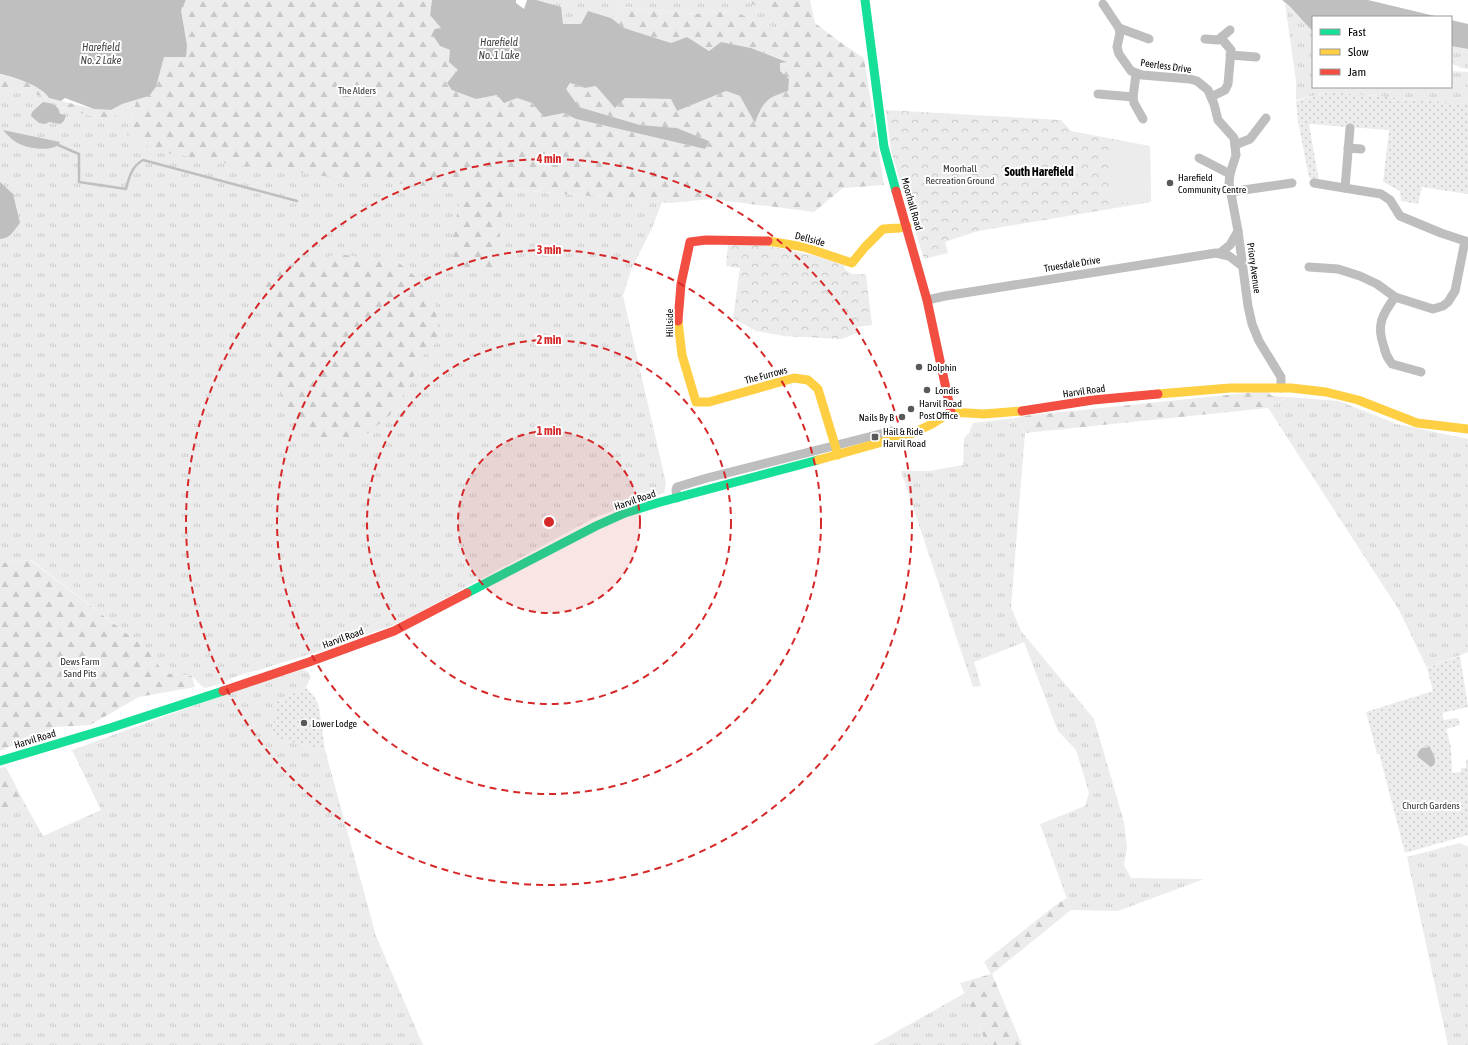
<svg xmlns="http://www.w3.org/2000/svg" width="1468" height="1045" font-family="'Asap Condensed',sans-serif">
	<style>
		.grass { fill: url(#grass-tufts) }
		.forest { fill: url(#forest-firs) }
		.park { fill: url(#park-crowns) }
		.garden { fill: url(#garden-dots) }
		.pitch { fill: #ececec }
		.water { fill: #bfbfbf }
		.lines { fill: none; stroke-linecap: round; stroke-linejoin: round }
		.stream { stroke: #bfbfbf; stroke-width: 2.5 }
		.street { stroke: #bebebe; stroke-width: 9 }
		.fast { stroke: #16e098; stroke-width: 9 }
		.slow { stroke: #ffcf43; stroke-width: 9 }
		.jam { stroke: #f24e42; stroke-width: 9 }
		.ring { fill: none; stroke: #d62828; stroke-width: 2; stroke-dasharray: 7 5 }
		.poi-dot { fill: #595959; stroke: #fff; stroke-width: 1.5 }
		.labels { text-anchor: middle; dominant-baseline: central; stroke-width: 4; stroke-linejoin: round; paint-order: stroke }
		.street-label { font-size: 10px; fill: #000; stroke: #fff }
		.park-label { font-size: 10px; fill: #333; stroke: #fff }
		.poi-label { font-size: 10px; fill: #000; stroke: #fff; text-anchor: start }
		.water-label { font-size: 11px; font-style: italic; fill: #444; stroke: #fff }
		.quarter-label { font-size: 12px; font-weight: bold; fill: #000; stroke: #fff }
		.centre { fill: #d62828; stroke: #fff; stroke-width: 2 }
		.ring-label { font-size: 12px; text-anchor: middle; font-weight: bold; fill: #d62828; stroke: #fff; stroke-width: 4; stroke-linejoin: round; paint-order: stroke }
	</style>
	<defs>
		<pattern id="grass-tufts" width="24" height="20" patternUnits="userSpaceOnUse"><rect width="24" height="20" fill="#ececec"/><path d="M3 7l-1-3M5 7V3M7 7l1-3M15 17l-1-3M17 17v-4M19 17l1-3" fill="none" stroke="#c9c9c9"/></pattern>
		<pattern id="forest-firs" width="22" height="20" patternUnits="userSpaceOnUse"><rect width="22" height="20" fill="#ececec"/><path d="M5 1l3.5 6h-7zM16 11l3.5 6h-7z" fill="#c9c9c9"/></pattern>
		<pattern id="park-crowns" width="20" height="18" patternUnits="userSpaceOnUse"><rect width="20" height="18" fill="#ececec"/><path d="M2 6a3 3 0 1 1 6 0M12 15a3 3 0 1 1 6 0" fill="none" stroke="#c9c9c9"/></pattern>
		<pattern id="garden-dots" width="8" height="8" patternUnits="userSpaceOnUse"><rect width="8" height="8" fill="#ececec"/><path d="M2 2h.1M6 6h.1" fill="none" stroke="#c9c9c9" stroke-width="1.8" stroke-linecap="round"/></pattern>
	</defs>
	<rect width="100%" height="100%" fill="#fff"/>
	<!-- grass -->
	<g class="grass">
		<path d="M536 0H745L781 19 779 29 732 11 697 14 623 7 611 18 588 11 581 24H563Z"/>
		<path d="M1285 3 1313 31V87H1451V71L1468 72V104L1329 92 1296 100V81Z"/>
		<path d="M1451 46 1468 49V69L1461 68 1451 63Z"/>
		<path d="M0 91C17 89 52 95 64 109L108 120 136 103 128 126 435 187 508 189 662 202 653 226 631 270 623 296 666 483 664 493 596 517 403 621 337 646 268 667C259 671 252 671 243 674 230 678 219 686 204 688L192 676 163 673 151 652 31 560 0 563Z"/>
		<path d="M1288 397 1339 401 1397 424 1468 439V652L1427 668 1399 610 1268 408Z"/>
		<path d="M1016 418 1025 433 1011 607 1021 631 1094 719 1124 822 1127 848 1124 865 1131 878 1204 879 1118 911 1071 910 1040 824 1085 806 1089 793 1076 750 1058 731 1024 642 974 662 981 686 973 687 901 471H929L963 465 964 438 969 433 973 423Z"/>
		<path d="M304 669 309 673 311 677 306 687 276 702 272 737 325 750 376 936 423 1045H0V813H10L26 806 43 836 101 810 72 750 248 686Z"/>
		<path d="M1460 843 1468 847V1045H1448L1407 857Z"/>
		<path d="M965 993 987 1045H873Z"/>
	</g>
	<!-- forest -->
	<g class="forest">
		<path d="M186 0H432L430 15 441 28 440 46 450 50 458 70 476 99 497 95 517 98 532 103 544 117 564 113 576 119 705 149 709 141 677 128 640 125 579 107 565 89 570 83 585 88 596 86 625 98 671 99 677 111 726 91 761 105 776 95 788 91 780 71V63L786 61 751 48 721 42 709 51 687 37 671 43 624 28 611 18 622 7 697 14 732 11 779 29 780 19 745 0H810L815 23 840 42 864 58 884 185 843 188 814 212 712 199 670 203 509 189 504 196 495 269 454 266 451 245 462 189 435 187 333 177 237 165 156 151 127 135 128 126 136 103 108 120 64 109C52 95 17 89 0 91V75C12 76 44 87 49 98L94 109 111 110 122 104 149 96 156 87 164 57 187 45 181 10Z"/>
		<path d="M339 254 399 263 416 277 435 302 439 340 421 358 410 385 390 415 368 433 343 441 327 440 314 436 297 425 290 415 278 387 269 342 276 310C264 295 261 290 267 271Z"/>
		<path d="M1266 391 1272 396 1288 397 1268 408 1025 433 1016 418 1023 416Z"/>
		<path d="M30 560 151 652 163 673 192 676 195 687 139 697 90 725 56 727 0 751V563Z"/>
		<path d="M6 767 26 806 10 813H0V768Z"/>
		<path d="M1067 898 1071 910 992 974 1022 1045H987L960 983 991 974 984 962 1057 904Z"/>
	</g>
	<!-- park -->
	<g class="park">
		<path d="M886 110 1061 120 1071 131 1150 146 1151 202 978 231 945 242 948 253 924 259 891 151Z"/>
		<path d="M728 245H764L812 255 844 265 845 270 852 274H866L872 325 857 327V333L842 339 783 336 756 331 733 318 740 268 726 266Z"/>
	</g>
	<!-- garden -->
	<g class="garden">
		<path d="M1329 92 1468 104V194L1422 187 1418 204 1401 201 1400 191 1383 182 1389 130 1309 124 1318 175V180L1309 178 1298 121 1296 101Z"/>
		<path d="M1460 656 1468 707 1442 713 1444 720 1458 718 1460 725 1446 729 1451 747 1452 773 1461 772V768H1466V760L1468 759V835L1405 853 1379 753 1377 754 1366 712 1433 691 1427 668Z"/>
		<path d="M306 687 316 699 319 707 325 750 272 737 276 702Z"/>
	</g>
	<!-- pitch -->
	<path class="pitch" d="M1112 140 1150 146 1151 202 1112 203Z"/>
	<!-- water -->
	<g class="water">
		<path d="M0 0H186L181 10 187 45 186 57H164L156 87 149 96 122 104 111 110 94 109 65 98 61 101 49 98C44 87 12 76 0 74Z"/>
		<path d="M432 0H516V3L524 9 527 0H536L561 7 563 24H581L588 11 611 18 624 28 671 43 687 37 709 51 721 42 751 48 787 62 780 63V71L789 79 788 91C766 98 763 102 755 123L740 96 726 91 677 111 671 99 625 98 615 108 596 86 585 88 570 83 566 89 579 107 640 125 677 128 709 141 705 149 576 119 564 113 544 117 532 103 517 98 504 103 497 95 476 99 452 90 447 83 458 70 449 62 450 50 440 46 432 34 435 29 441 28 430 15Z"/>
		<path d="M1282 0H1368L1439 17H1313V31C1302 21 1294 9 1282 0Z"/>
		<path d="M1451 20 1468 24V49L1451 46Z"/>
		<path d="M43 102C51 103 59 105 60 114L66 115 64 121 60 124 49 122 45 124 39 123 31 116 32 112Z"/>
		<path d="M3 130 60 142C55 152 32 149 22 145 14 142 8 136 3 130Z"/>
		<path d="M0 182 13 194 20 223C14 230 10 239 0 239Z"/>
		<path d="M1428 746 1430 747C1432 753 1440 763 1431 767L1418 757 1417 755C1419 750 1422 746 1427 748Z"/>
	</g>
	<g class="lines">
		<!-- stream -->
		<path class="stream" d="M58 145 79 154V182L126 189C129 177 132 166 143 160L297 201"/>
		<!-- street -->
		<g class="street">
			<path d="M1103 4 1119 28 1120 33 1117 47 1119 54 1131 71 1142 75 1190 79 1197 81 1208 90 1214 104 1218 120 1234 138 1236 155 1230 174 1229 183 1238 231 1248 306 1252 324 1259 341 1281 377V388"/>
			<path d="M1119 28 1149 39"/>
			<path d="M1205 39 1218 40 1230 30"/>
			<path d="M1230 55 1256 57"/>
			<path d="M1098 94 1133 97 1136 74"/>
			<path d="M1133 97 1134 103 1143 119"/>
			<path d="M1211 97 1225 90 1228 84 1231 50 1221 38"/>
			<path d="M1235 145 1250 139 1266 118"/>
			<path d="M1348 148 1361 149"/>
			<path d="M1199 158 1230 174"/>
			<path d="M1314 183 1381 194 1390 200 1400 216 1441 233 1468 242"/>
			<path d="M1345 188 1350 128"/>
			<path d="M1230 192 1292 183"/>
			<path d="M1220 253 1230 245 1238 231"/>
			<path d="M1309 267 1338 269 1360 276 1377 284 1395 297 1433 309 1443 306 1448 302 1455 291 1465 241"/>
			<path d="M1395 297C1382 315 1376 325 1384 347 1385 352 1387 357 1390 361L1392 364 1421 372"/>
			<path d="M927 300 945 296 1216 253 1229 256 1242 266"/>
			<path d="M677 498 676 490 677 487 707 478 892 431 896 439"/>
		</g>
		<!-- fast -->
		<g class="fast">
			<path d="M865 0 884 147 896 191"/>
			<path d="M467 593 596 526 625 513 657 503 818 460"/>
			<path d="M0 761 110 728 223 691"/>
		</g>
		<!-- slow -->
		<g class="slow">
			<path d="M768 241 804 247 852 263 865 247 883 229 900 228 907 226"/>
			<path d="M678 321 682 355 696 402H709L794 378 808 380 818 389 838 455"/>
			<path d="M1158 394 1230 388H1291L1326 392 1358 400 1417 423 1468 429"/>
			<path d="M818 460 911 434 932 424 951 412 984 414 1022 411"/>
		</g>
		<!-- jam -->
		<g class="jam">
			<path d="M896 191 927 300 951 412"/>
			<path d="M678 321 681 284 690 242 706 240 768 241"/>
			<path d="M1022 411 1093 400 1158 394"/>
			<path d="M223 691 309 662 394 631 467 593"/>
		</g>
	</g>
	<!-- distance rings -->
	<circle cx="549" cy="522" r="91" fill="#d62828" fill-opacity=".12"/>
	<g class="ring">
		<circle cx="549" cy="522" r="91"/>
		<circle cx="549" cy="522" r="182"/>
		<circle cx="549" cy="522" r="272"/>
		<circle cx="549" cy="522" r="363"/>
	</g>
	<!-- markers -->
	<g class="poi-dot">
		<circle cx="1170" cy="183" r="4"/>
		<circle cx="919" cy="367" r="4"/>
		<circle cx="927" cy="390" r="4"/>
		<circle cx="911" cy="409" r="4"/>
		<circle cx="902" cy="417" r="4"/>
		<rect x="871" y="433" width="8" height="8" rx="2"/>
		<circle cx="304" cy="723" r="4"/>
	</g>
	<g class="labels">
		<!-- street labels -->
		<g class="street-label">
			<text transform="translate(1166 66) rotate(8)">Peerless Drive</text>
			<text transform="translate(912 204) rotate(74)">Moorhall Road</text>
			<text transform="translate(810 239) rotate(15)">Dellside</text>
			<text transform="translate(1072 264) rotate(-9)">Truesdale Drive</text>
			<text transform="translate(1254 268) rotate(82)">Priory Avenue</text>
			<text transform="translate(669 323) rotate(-90)">Hillside</text>
			<text transform="translate(766 375) rotate(-15)">The Furrows</text>
			<text transform="translate(1084 391) rotate(-8)">Harvil Road</text>
			<text transform="translate(635 500) rotate(-19)">Harvil Road</text>
			<text transform="translate(343 638) rotate(-20)">Harvil Road</text>
			<text transform="translate(35 739) rotate(-17)">Harvil Road</text>
		</g>
		<!-- park labels -->
		<g class="park-label">
			<text x="357" y="90">The Alders</text>
			<text x="960" y="168">Moorhall<tspan x="960" dy="12">Recreation Ground</tspan></text>
			<text x="80" y="661">Dews Farm<tspan x="80" dy="12">Sand Pits</tspan></text>
			<text x="1431" y="805">Church Gardens</text>
		</g>
		<!-- poi labels -->
		<g class="poi-label">
			<text x="1178" y="177">Harefield<tspan x="1178" dy="12">Community Centre</tspan></text>
			<text x="927" y="367">Dolphin</text>
			<text x="935" y="390">Londis</text>
			<text x="919" y="403">Harvil Road<tspan x="919" dy="12">Post Office</tspan></text>
			<text x="894" y="417" text-anchor="end">Nails By B</text>
			<text x="883" y="431">Hail &amp; Ride<tspan x="883" dy="12">Harvil Road</tspan></text>
			<text x="312" y="723">Lower Lodge</text>
		</g>
		<!-- water labels -->
		<g class="water-label">
			<text x="499" y="42">Harefield<tspan x="499" dy="13">No. 1 Lake</tspan></text>
			<text x="101" y="47">Harefield<tspan x="101" dy="13">No. 2 Lake</tspan></text>
		</g>
		<!-- quarter labels -->
		<g class="quarter-label">
			<text x="1039" y="172">South Harefield</text>
		</g>
	</g>
	<circle cx="549" cy="522" r="6" class="centre"/>
	<g class="ring-label">
		<text x="549" y="163">4 min</text>
		<text x="549" y="254">3 min</text>
		<text x="549" y="344">2 min</text>
		<text x="549" y="435">1 min</text>
	</g>
	<!-- legend -->
	<rect x="1312" y="16" width="140" height="72" fill="#ffffff" stroke="#999999"/>
	<rect x="1320" y="29" width="20" height="6" fill="#16e098" stroke="#999999"/>
	<text x="1348" y="36" font-size="12" fill="#000000">Fast</text>
	<rect x="1320" y="49" width="20" height="6" fill="#ffcf43" stroke="#999999"/>
	<text x="1348" y="56" font-size="12" fill="#000000">Slow</text>
	<rect x="1320" y="69" width="20" height="6" fill="#f24e42" stroke="#999999"/>
	<text x="1348" y="76" font-size="12" fill="#000000">Jam</text>
</svg>
